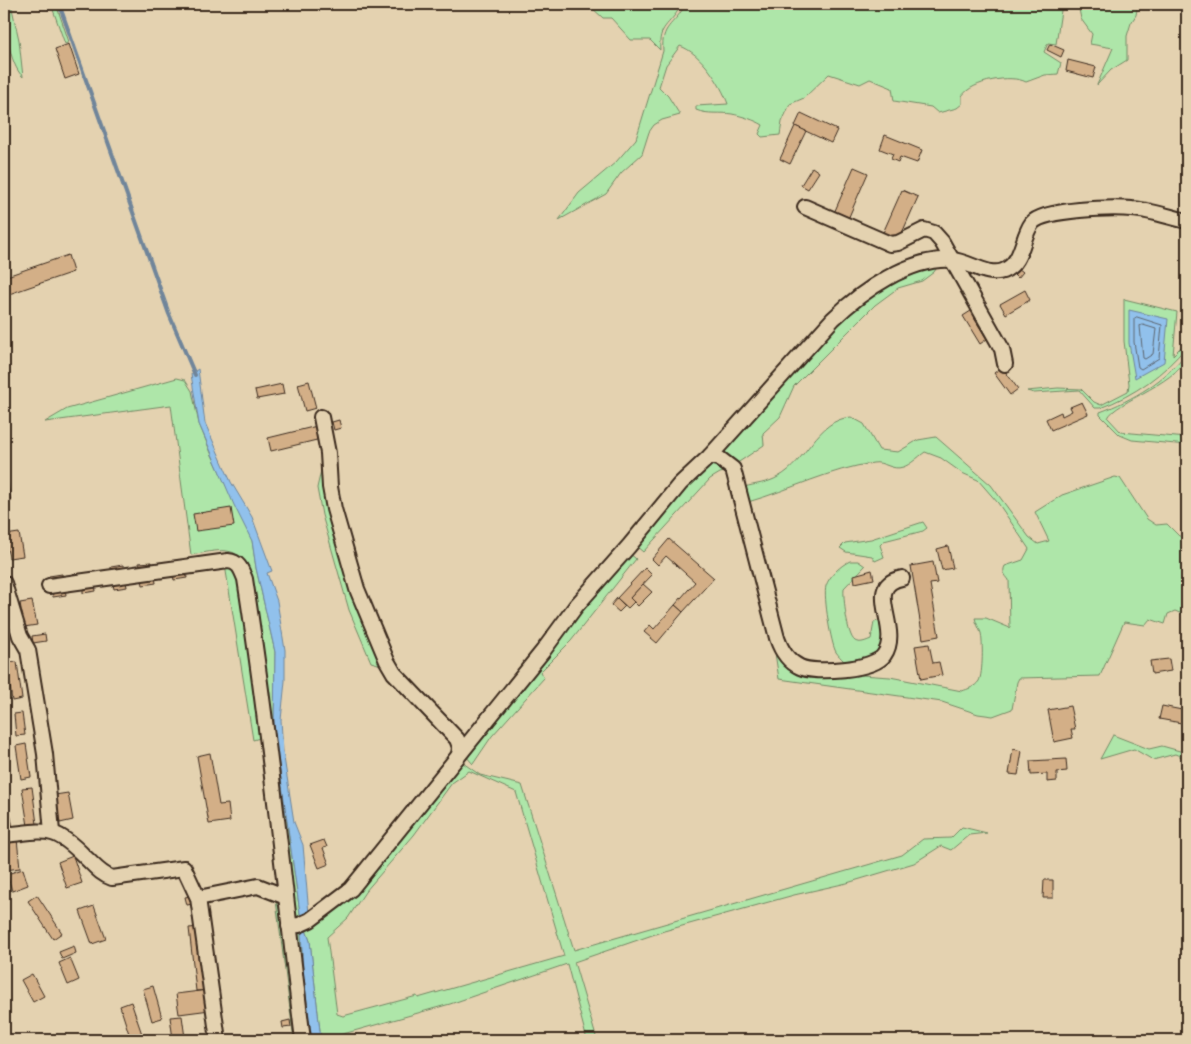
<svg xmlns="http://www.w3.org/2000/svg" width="1191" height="1044" font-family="Caveat,sans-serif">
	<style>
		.green { fill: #aee6a9; stroke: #748864; fill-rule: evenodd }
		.water { fill: #91c1ec; stroke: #6f859a }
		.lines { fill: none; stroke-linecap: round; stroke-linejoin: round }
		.shore { stroke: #5d6670; stroke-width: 1 }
		.stream { stroke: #6f859a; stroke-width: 4 }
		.building { fill: #d3af87; stroke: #3b2a1e }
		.street-casing { stroke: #3b2a1e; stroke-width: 18 }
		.street { stroke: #e4d2b0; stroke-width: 14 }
	</style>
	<rect width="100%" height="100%" fill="#e4d2b0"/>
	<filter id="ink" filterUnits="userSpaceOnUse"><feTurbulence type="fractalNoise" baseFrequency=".02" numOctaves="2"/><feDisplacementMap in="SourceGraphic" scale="10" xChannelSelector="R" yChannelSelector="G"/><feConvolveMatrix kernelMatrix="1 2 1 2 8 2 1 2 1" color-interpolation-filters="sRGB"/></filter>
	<g filter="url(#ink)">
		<!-- green -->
		<g class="green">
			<path d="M4 4H11L19 40 23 77C9 64 4 23 4 4Z"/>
			<path d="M51 4H56L69 42 65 44Z"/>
			<path d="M579 4H678L680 7C670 26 658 25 660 50L650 40H631L611 18H603L591 7Z"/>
			<path d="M682 4H1062L1056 44 1048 43 1044 52 1061 63 1058 74 1045 75 1026 82C1011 74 972 81 962 96V104L957 108 938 113 931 107 894 101 892 88 870 79 860 84 829 74 804 98 790 104 782 122 780 135 762 137 759 134 763 125C755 120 742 116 732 114 720 112 708 115 696 110V106L728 104C721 84 701 53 680 46L666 65 659 87 668 96 680 115 662 120 654 125 649 132 642 154 621 173 606 194 559 220 579 193 616 162 636 139 663 51C661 26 673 26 684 7Z"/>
			<path d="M1078 4H1138L1136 15 1131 23 1127 36V60L1111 70 1097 85 1113 48 1090 44 1092 34 1081 19Z"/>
			<path d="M938 266 934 272 922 281 898 288 875 305 794 386 780 417 763 433 764 445 736 464 723 455V450L845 312C873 290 903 275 938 266Z"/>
			<path d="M1124 299 1177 312 1173 355 1187 341V346C1164 374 1135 395 1100 408H1095L1079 390 1034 393 1027 391 1058 388 1081 389 1094 402 1101 405 1128 391 1129 384 1124 341Z"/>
			<path d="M1187 352C1187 380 1113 402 1108 418L1121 432 1187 438V445L1132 440 1120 435 1100 415V412C1133 400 1166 380 1187 352Z"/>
			<path d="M177 378 185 380 192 391 199 424 211 453 252 540 256 568 275 652 274 729 301 920 295 919 245 565C236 543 210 552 191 555L171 405 45 422 67 409Z"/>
			<path d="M851 417 864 424 879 450 898 452 918 440 936 437 991 485 1029 537 1038 544 1049 541 1035 512 1062 495 1115 477 1120 478 1147 519 1156 525 1167 524 1179 536H1187V616L1175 611 1168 614 1165 624 1150 619 1145 625 1124 622 1100 676 1019 678 1017 682 1012 709 993 716 978 714 942 702 779 679 773 640 775 647 818 672 890 677 962 691C968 689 975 687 979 681 983 673 983 642 981 633 979 628 976 623 975 618H986L1010 628 1009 580C1005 575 1002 572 1005 566L1023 560 1029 549 998 503 978 480 962 473 941 458 925 452C918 457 910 465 903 467 892 471 884 461 873 463 830 469 790 490 748 502L744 487C755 484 768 483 778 477 807 462 816 420 851 417Z"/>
			<path d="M327 464 385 666 371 662 349 610 322 515 317 488 322 466Z"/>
			<path d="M712 464H720L730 471 720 473 710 479 643 552 636 546 691 481Z"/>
			<path d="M923 522 927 528 923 531 884 541 880 545 884 557 875 561 872 556 846 552 840 548 845 543 871 539Z"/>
			<path d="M628 552 636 559 571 641 540 672 544 678 492 736 473 764 465 755 580 605Z"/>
			<path d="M850 561H858L865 566 844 588C843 597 847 636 855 641 860 644 866 641 871 639L874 622 879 621C888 657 875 656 844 661 841 658 838 655 836 652 831 644 823 596 826 586 829 576 841 565 850 561Z"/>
			<path d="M225 565 237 569 262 735 260 738 253 740Z"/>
			<path d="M1113 735 1149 749 1162 746 1187 753V759L1175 754 1153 760 1134 749 1100 759Z"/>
			<path d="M463 763 480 775 522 785 574 950 902 855 923 839 951 838 962 827 987 833 969 835 951 850 941 846 914 863 847 883 794 895 664 931 574 962 597 1040H587L567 964 450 1004 336 1036 337 1040H321L310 941 306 930 345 903 361 886 457 764ZM469 771 516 792 564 956 418 998 417 996 343 1016 337 1014 327 937 348 918 365 892 414 835 452 783Z"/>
			<path d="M276 901 283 918 299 1040H294Z"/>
			<path d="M301 932 303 970 312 1040H306L296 936Z"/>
		</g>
		<!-- water -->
		<g class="water">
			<path d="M1129 310 1168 319 1164 362 1135 378 1129 343Z"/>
			<path d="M198 369 205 423 231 482 252 517 272 571 267 573 277 601 285 650V681L281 720 283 751 294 822 303 845 309 914 301 920 274 729 275 652 256 568 252 541 234 505 199 424 191 374Z"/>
			<path d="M306 930 310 941 321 1040H312L303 970 301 932Z"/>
		</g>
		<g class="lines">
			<!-- shore -->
			<g class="shore">
				<path d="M1137 317 1162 325 1159 358 1141 369 1138 367 1134 342V319Z"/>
				<path d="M1143 325 1156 329 1153 354 1145 359 1143 358 1140 326Z"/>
			</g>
			<!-- stream -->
			<path class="stream" d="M59 4 169 314 195 375"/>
		</g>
		<!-- building -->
		<g class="building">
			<path d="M69 44 79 74 65 79 55 49Z"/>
			<path d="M1050 44 1064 50 1061 57 1047 50Z"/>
			<path d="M1068 60 1096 67 1093 78 1066 71Z"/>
			<path d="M801 113 837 130 831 143 795 126Z"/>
			<path d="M795 126 806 131 790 164 780 159Z"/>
			<path d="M885 135 922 150 917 163 900 157 898 162 891 159 893 154 880 149Z"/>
			<path d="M812 167 819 172 808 189 801 185Z"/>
			<path d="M854 167 868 173 848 219 834 213Z"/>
			<path d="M902 190 918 197 898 242 882 235Z"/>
			<path d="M68 255 73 272 9 294 4 277Z"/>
			<path d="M1018 268 1023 272 1018 278 1013 273Z"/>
			<path d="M4 279 9 294 4 296Z"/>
			<path d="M1025 290 1030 300 1006 314 1000 304Z"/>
			<path d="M974 309 978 316 974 318 987 339 980 344 963 316Z"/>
			<path d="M1002 367 1018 389 1010 395 994 373Z"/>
			<path d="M309 381 316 408 305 411 298 384Z"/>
			<path d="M282 384 284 394 257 399 255 390Z"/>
			<path d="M1082 402 1088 414 1051 430 1046 419 1061 412 1062 416 1072 411 1070 407Z"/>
			<path d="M339 420 341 428 334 430 332 422Z"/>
			<path d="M317 426 321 439 271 451 268 438Z"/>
			<path d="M5 469 11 501 4 502V470Z"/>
			<path d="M231 508 234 526 196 531 193 514Z"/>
			<path d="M19 533 23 556 9 558 5 535Z"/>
			<path d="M669 539 714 578 683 612 675 605 695 582 666 556 658 565 652 559Z"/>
			<path d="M948 546 953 568 942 570 937 549Z"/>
			<path d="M152 562 153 568 140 569 139 563Z"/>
			<path d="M933 562 937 583 930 584 939 636 923 639 911 566Z"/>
			<path d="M123 565 124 571 111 573V567Z"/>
			<path d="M645 568 652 575 630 598 634 602 628 608 617 598Z"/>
			<path d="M872 570 874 579 855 583 854 575Z"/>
			<path d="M186 572 187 578 174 580 173 575Z"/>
			<path d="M62 574 63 580 50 581 49 576Z"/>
			<path d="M155 577 156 583 143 585 142 579Z"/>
			<path d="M126 582 127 587 114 589 113 584Z"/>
			<path d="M643 584 652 592 638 606 630 598Z"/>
			<path d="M95 585 96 591 83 593V587Z"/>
			<path d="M65 589 66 595 53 597 52 591Z"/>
			<path d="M617 598 625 606 619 612 611 605Z"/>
			<path d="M32 601 37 625 24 627 20 603Z"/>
			<path d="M675 605 683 612 657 643 644 632 650 625 654 629Z"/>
			<path d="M45 634 46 641 33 643 32 636Z"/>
			<path d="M929 644 933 663 939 662 942 675 921 679 915 646Z"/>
			<path d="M1169 659 1171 671 1152 674 1150 661Z"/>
			<path d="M17 662 22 699 12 701 7 663Z"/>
			<path d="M1070 706 1075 729H1071L1073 738 1054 742 1048 710Z"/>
			<path d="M1162 706 1187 711V724L1159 719Z"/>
			<path d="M22 713 25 735 16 736 14 714Z"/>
			<path d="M26 744 31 777 21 779 16 746Z"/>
			<path d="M1013 749 1022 751 1018 775 1009 774Z"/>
			<path d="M210 753 219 805 228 804 230 821 209 824 197 756Z"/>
			<path d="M1066 759 1067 771 1057 772V781L1047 782V774L1031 775 1030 761Z"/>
			<path d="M4 783 13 828 4 829Z"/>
			<path d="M32 787 37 824 28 826 22 788Z"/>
			<path d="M68 793 73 820 60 823 55 795Z"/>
			<path d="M17 839 20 868 5 870 4 841Z"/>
			<path d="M324 840 327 847 323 848 329 864 319 868 310 845Z"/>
			<path d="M73 856 82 883 67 888 58 862Z"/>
			<path d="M23 869 28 885 12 891 7 874Z"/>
			<path d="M1044 880H1053V898H1043Z"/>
			<path d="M37 895 62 933 53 939 28 901Z"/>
			<path d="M191 896 193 904 187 905 185 897Z"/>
			<path d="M94 906 106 939 92 944 80 911Z"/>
			<path d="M200 927 208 990 196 991 189 928Z"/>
			<path d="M74 946 76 953 62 959 59 952Z"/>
			<path d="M70 958 79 980 68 985 59 963Z"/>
			<path d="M32 974 44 996 33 1002 21 980Z"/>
			<path d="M153 986 162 1018 152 1021 143 989Z"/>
			<path d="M208 990 210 1010 179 1014 176 994Z"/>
			<path d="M131 1002 144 1040H131L120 1006Z"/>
			<path d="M182 1016 185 1038 173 1039 170 1017Z"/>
			<path d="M290 1020 291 1027 283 1028 282 1022Z"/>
		</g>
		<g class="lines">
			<!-- street casing -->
			<g class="street-casing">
				<g id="street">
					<path d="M805 207 890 244 898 243 924 230 934 233 942 242 1002 349 1005 364"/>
					<path d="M321 417 328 453 330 487 334 509 357 589 387 661 394 673 457 739 460 747 459 755"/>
					<path d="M710 456 720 459 733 469 777 638C781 650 787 661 800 667 815 674 874 670 884 655 903 628 862 586 902 578"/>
					<path d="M4 583 20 636 28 650 45 754 52 832"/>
					<path d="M49 586 228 561C239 562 241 569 245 579 269 732 284 886 303 1040"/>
					<path d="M4 835C46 831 53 824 85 857 94 865 100 874 112 878L184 868 198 898 218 1040"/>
					<path d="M198 898 258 886 286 897"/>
					<path d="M289 926 299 925 310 920 351 889 543 651 576 606 629 546 680 484 710 456 833 319C862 291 910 257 952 260 968 261 988 277 1003 271 1023 263 1021 238 1032 223 1044 209 1113 207 1132 209 1150 210 1169 217 1187 221"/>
				</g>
			</g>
			<!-- street -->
			<use href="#street" class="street"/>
		</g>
	</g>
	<!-- margin -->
	<rect width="1191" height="1044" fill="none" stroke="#e4d2b0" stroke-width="20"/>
	<rect x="10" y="10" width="1171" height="1024" fill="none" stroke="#3b2a1e" stroke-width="2" filter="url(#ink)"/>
</svg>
